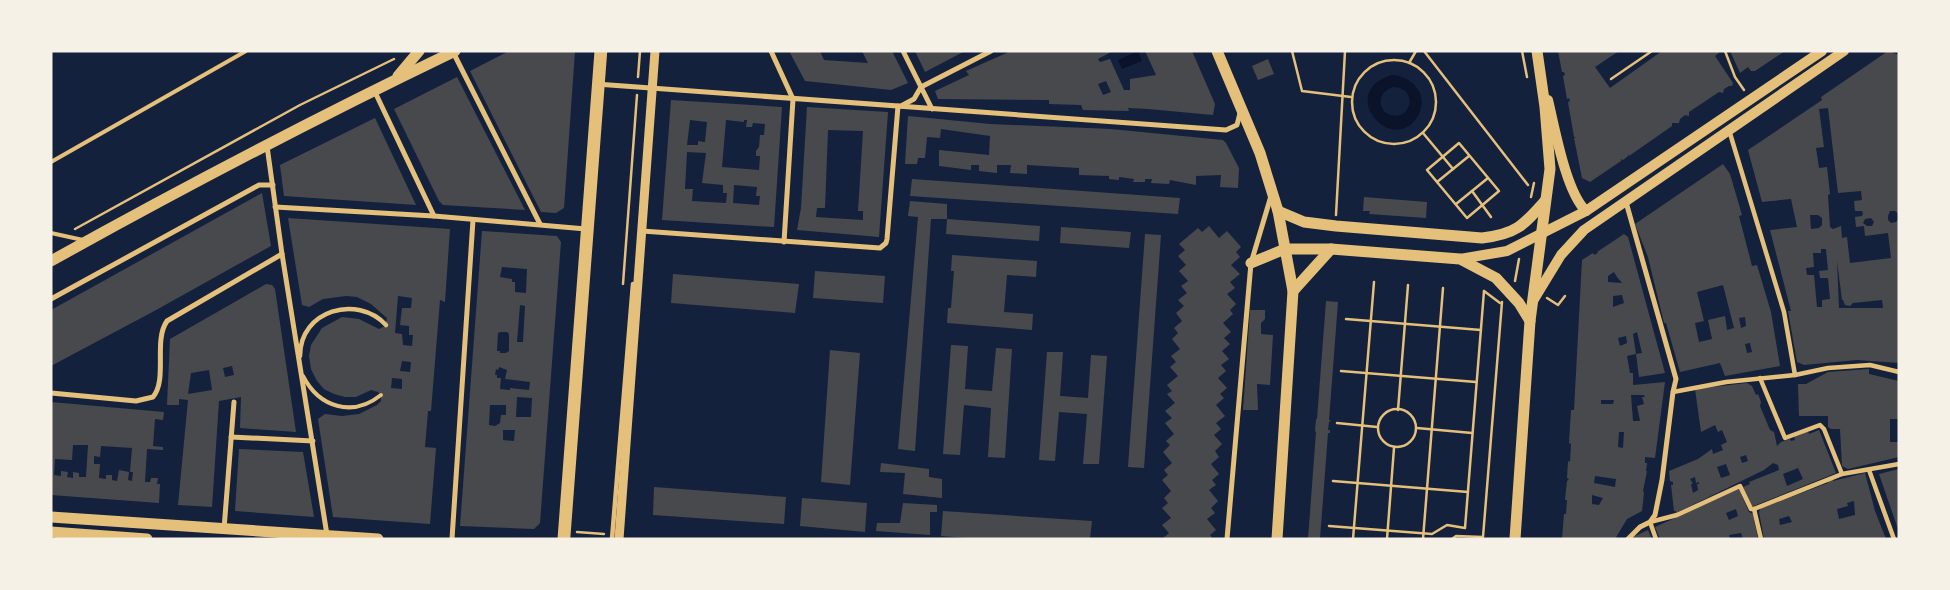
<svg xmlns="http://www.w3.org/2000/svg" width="1950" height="590" font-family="Literata,serif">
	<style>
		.water { fill: #0b132b; fill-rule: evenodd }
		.building { fill: #48494c; fill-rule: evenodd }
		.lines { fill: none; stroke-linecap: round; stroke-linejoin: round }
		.path { stroke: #e5c07b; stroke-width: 2.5 }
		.service { stroke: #e5c07b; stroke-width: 4 }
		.pedestrian { stroke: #e5c07b; stroke-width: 4.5 }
		.minor { stroke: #e5c07b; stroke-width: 5 }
		.tertiary { stroke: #e5c07b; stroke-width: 9 }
		.secondary { stroke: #e5c07b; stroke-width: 10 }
		.primary { stroke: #e5c07b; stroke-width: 11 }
	</style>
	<rect width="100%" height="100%" fill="#14213d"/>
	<!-- water -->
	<g class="water">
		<path d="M1138 51 1142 61 1122 69 1118 60Z"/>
		<path d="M1392 75C1411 76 1429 93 1419 114 1395 160 1334 92 1392 75ZM1393 87C1422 88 1409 128 1385 112 1377 102 1381 91 1393 87Z"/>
	</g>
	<!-- building -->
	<g class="building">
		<path d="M509 51H575L564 208 556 213 541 212 470 71Z"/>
		<path d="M789 51H820L824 60 868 63 862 51H892L908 83 891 90 805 81Z"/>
		<path d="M915 51 936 52 965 51 925 72Z"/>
		<path d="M1011 51H1113L1098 59 1100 62 1110 59 1124 90H1130V79L1156 75 1145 51H1192L1215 104 1213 115 1148 109 1128 108 1129 111 1083 110 1081 105 1049 104V100L938 99 935 91 969 75 966 71ZM1106 81 1111 92 1103 95 1098 84Z"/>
		<path d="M1558 51H1619L1595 67 1610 88 1662 51H1718L1719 53 1715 56 1733 83 1732 86H1729L1724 89 1723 93 1719 92 1689 112V116L1685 115 1680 119 1679 123H1672V126L1629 156 1628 154V156L1623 160 1621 159V161L1590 182 1582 178 1574 138 1576 137H1574L1568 102 1570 101 1569 98 1567 99 1563 76 1565 75 1564 72H1562Z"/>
		<path d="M1730 51H1785L1755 71H1751L1748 67 1740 73Z"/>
		<path d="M1888 51 1899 55V214L1895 211H1890L1888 216V220L1891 223 1896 222 1899 218V363L1857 360 1804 365 1797 362 1788 311H1791L1770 230 1797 227 1791 199 1762 202 1748 150 1822 100 1821 97ZM1828 108 1838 193 1861 191 1862 200 1854 201 1855 211H1862L1863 213 1862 216 1855 217 1856 227 1864 226 1865 236 1888 233 1891 258 1850 263 1847 237 1842 238 1841 226 1833 229 1830 227 1828 195 1830 194 1827 167 1819 168 1816 148 1824 147 1819 109ZM1810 215H1818L1822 218V225L1819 228 1811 229ZM1871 218 1874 222 1872 226H1867L1863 223 1865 219ZM1821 249H1826L1828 270 1819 271 1820 278H1828L1830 299 1822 300V307H1817L1814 275H1807L1806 268 1814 267 1813 253H1821ZM1837 261 1842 300H1843L1845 305 1850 306 1853 303 1882 300 1883 308H1839Z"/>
		<path d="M1268 59 1274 74 1258 80 1252 66Z"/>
		<path d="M457 77 525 210 443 205 439 201 394 109Z"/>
		<path d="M671 100 782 107 774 227 662 220ZM690 120 707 122 705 142 698 141V145H687ZM726 120 744 122V120H747L746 127H752L753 123 765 124 764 135H760L759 147 756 151V156H760L759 170 722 167ZM687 152 706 153 702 183 723 185V193H727L726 203 692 201 693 189H685ZM734 185 757 187 756 196H760L759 205 733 203Z"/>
		<path d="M807 107 888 112 879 237 797 230 801 208ZM828 130 863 131 858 211H863V220L816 217 817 208H825Z"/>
		<path d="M908 116 990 124 1111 129 1223 140 1226 143 1239 168 1238 188 1220 187 1221 175 1196 176V185L1170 180 1169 184 1151 183 1152 179H1145V182H1133L1134 179 1119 177V180L1109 179V176L1079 175V168L1027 165V174L1010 173 1011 165H997V173L979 171V165H971V170L939 166V150L989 155 990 136 941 129 940 138 927 137 925 158H918L917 164H905Z"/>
		<path d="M375 118 416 205 284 196 280 165Z"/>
		<path d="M1723 164 1730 174 1742 215 1739 216 1752 266 1757 265 1771 312 1780 366 1725 376 1720 363 1680 372 1666 323H1664L1648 257 1635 224ZM1723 285 1734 328 1727 330 1725 316 1708 320 1712 339 1699 342 1695 323 1704 321 1697 292ZM1745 317 1746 326 1741 328 1739 318ZM1750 343 1752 352 1747 353 1745 344Z"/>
		<path d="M912 179 1180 198 1178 214 910 196Z"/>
		<path d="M262 193 271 246 158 309 51 366V310Z"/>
		<path d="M1364 197 1427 202 1426 218 1369 214 1370 211H1363Z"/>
		<path d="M910 201 947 204V219L1040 226 1039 241 946 234 947 219H931L915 451 898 449 918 217 908 216Z"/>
		<path d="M288 218 450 229 445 302 440 300 431 411H428L425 447 436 448 430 524 333 517 318 419 325 414 342 416 359 414 377 405 381 401V396L378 392 371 390 356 397H345L334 394 324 389 317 381 311 369 309 356 311 345 322 328 342 317 359 319 379 329 385 326 387 318 371 304 357 297 346 296 323 299 309 307 302 305ZM398 296 412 298 411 308H402L400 325 409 326V335H413L412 346 403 345 402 334 395 333ZM402 361 411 362 410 372 400 371ZM392 378 402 379V389L391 388Z"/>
		<path d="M1209 226 1219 238 1227 231 1241 247 1236 252 1240 257 1231 265 1240 274 1230 282 1235 288 1227 294 1236 304 1230 310 1233 314 1223 323 1231 332 1224 338 1230 344 1222 351 1229 359 1221 365 1226 371 1218 378 1227 388 1220 394 1224 398 1216 405 1225 416 1216 423 1221 429 1214 435 1222 444 1215 451 1219 457 1211 464 1219 474 1212 480 1216 485 1209 490 1218 501 1211 508 1215 513 1207 519 1216 530 1210 535 1213 539H1162L1169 533 1162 525 1171 518 1162 508 1168 503 1164 498 1171 491 1162 480 1168 475 1164 470 1172 463 1163 452 1170 445 1166 441 1174 434 1165 423 1172 418 1165 411 1175 403 1167 394 1172 391 1167 385 1178 376 1170 367 1176 362 1171 356 1180 349 1172 339 1178 333 1174 328 1182 321 1176 313 1184 306 1178 300 1187 293 1181 286 1188 281 1179 271 1186 265 1178 256 1185 250 1179 244 1198 228 1202 232Z"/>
		<path d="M1061 227 1131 232 1129 248 1060 243Z"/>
		<path d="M482 231 557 236 561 242 540 523 534 529 460 526ZM502 267 527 269 526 293 515 292V282H512V279L500 277ZM520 305 525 306 523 342H517ZM501 332H507L509 334V351L506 353H500V351H497L498 333ZM499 367 507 370 505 379 530 382 529 390 510 388V390L500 389 501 378H497V375H495L496 369 498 370ZM517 397 532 398 531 417H516ZM490 405H506V415H501L500 423 495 426 489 425ZM503 430H515L514 441 503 440Z"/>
		<path d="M1145 234 1161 235 1144 468 1128 467Z"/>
		<path d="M1624 234 1628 237 1665 373 1639 377 1636 354 1642 353 1637 332 1633 334 1636 354 1627 356 1630 373H1633V385L1665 382 1655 458 1645 457V463H1647L1646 471H1647L1643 491 1644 493 1642 511 1627 519 1615 539H1562L1564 514H1566L1567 500H1565L1567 481 1569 479 1567 478 1568 461 1570 462 1571 444 1569 443 1571 410H1574L1582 260 1593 253 1594 255 1598 253 1597 252ZM1614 272 1617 277 1622 283 1608 282V276ZM1622 295 1624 303 1613 307V296ZM1626 336 1627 343 1620 346 1618 338ZM1631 395H1644L1645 397H1642L1644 404 1637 406 1640 421H1633ZM1601 400H1614L1613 404H1601ZM1619 432H1624L1623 448 1618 447ZM1595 476 1616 479 1615 487 1594 483ZM1592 495 1603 498 1599 505 1592 504Z"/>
		<path d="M952 255 1037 261 1036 277 1007 275 1004 312 1033 314 1032 330 947 323 948 308H951L954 271H951Z"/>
		<path d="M815 271 885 276 883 303 813 298Z"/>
		<path d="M673 274 799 284 795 313 671 303Z"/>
		<path d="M266 284 272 285 275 289 296 432 240 428 241 397 219 401 212 507 178 505 188 400 179 399V405H167L170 339ZM232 366 234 375 225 377 223 368ZM209 370 212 390 188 394 191 373Z"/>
		<path d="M1326 301 1338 302 1329 420H1331L1329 422 1328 430H1330V433H1328L1320 539H1308L1316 432 1315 431 1316 419H1317Z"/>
		<path d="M1250 310H1265V319L1261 323V334L1273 335 1270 385 1257 384 1258 410H1243Z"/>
		<path d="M951 345 968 346 965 389 992 391 996 348 1012 349 1005 458 988 457 991 408 964 405 960 455 943 454Z"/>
		<path d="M830 350 860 353 850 485 821 482Z"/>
		<path d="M1047 352H1063L1060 396 1088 398 1091 355 1107 356 1099 464H1083L1087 414 1059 412 1055 461 1039 460Z"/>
		<path d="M1869 369V374L1899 381V419H1890V442H1899V457L1848 469 1842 466 1840 429H1831L1828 427V416H1799L1798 384H1806L1828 372Z"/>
		<path d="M1747 383 1752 386 1756 395 1758 394 1761 402 1760 406 1770 430 1774 432 1777 446 1781 442 1790 439 1791 441 1795 440 1794 437 1808 431 1809 434 1819 430 1836 473 1751 507 1743 487 1750 484 1749 482 1779 470 1778 465 1773 463 1764 470 1676 513V511H1674L1671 485H1673V482L1670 481 1669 471 1698 459 1712 449 1713 454 1723 450 1721 445 1727 442 1722 430 1718 432 1715 425 1701 432 1695 389ZM1746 455 1748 461 1742 463 1740 457ZM1726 464 1730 475 1721 478 1717 467ZM1798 468 1803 479 1787 486 1783 474ZM1695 477 1696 483 1699 482V484H1697L1698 490 1693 493 1691 484H1693L1690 479Z"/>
		<path d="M51 402 164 412 163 420 155 419 153 446 163 447V450L147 449 145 482H150L151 478H158L157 484H160L159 503 51 495ZM73 445H88L86 477H79V473L73 472V478L67 477 68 472 61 471V476L54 475 55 459 72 460ZM101 446 132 448 130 472H133L132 481 128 480 129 472 119 470 117 481 112 480V475H106V479L99 478 100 464H94V456L100 457Z"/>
		<path d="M239 449 303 452 314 517 235 511Z"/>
		<path d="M881 463 929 469V477L942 479V498L903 494 905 473 880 472Z"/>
		<path d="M1899 469V529H1898L1879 474Z"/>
		<path d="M1865 473 1875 511 1886 539H1764L1759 512 1761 508 1828 483V481L1833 479V481ZM1854 501 1855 515 1839 519 1837 509 1848 506 1847 503ZM1789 516 1792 522 1780 525 1779 519Z"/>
		<path d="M654 487 786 497 784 524 653 515Z"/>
		<path d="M1739 489 1749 512 1753 514 1758 539H1743L1741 533 1729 535 1730 539H1660L1655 527ZM1736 509 1738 516 1729 520 1726 513Z"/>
		<path d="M802 498 867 503 865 532 800 526Z"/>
		<path d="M903 503 937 505V512H930V535L876 531 877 523H900Z"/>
		<path d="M943 511 1092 521 1090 539H977L941 536Z"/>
		<path d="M1648 530 1652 539H1633V537Z"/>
	</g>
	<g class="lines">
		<!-- path -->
		<g class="path">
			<path d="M1292 51 1302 91 1351 97"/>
			<path d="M1424 51 1528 185"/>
			<path d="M1522 51 1527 77"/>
			<path d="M1725 51 1735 77 1744 90"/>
			<circle cx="1394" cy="102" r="42"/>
			<path d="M1409 63 1416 51"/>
			<path d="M638 77 640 51"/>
			<path d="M1611 79 1652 51"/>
			<path d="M1423 133 1453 169"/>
			<path d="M1459 143 1499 191 1467 218 1427 170Z"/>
			<path d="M1437 182 1469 156"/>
			<path d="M1472 191 1491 217"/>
			<path d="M1531 197 1534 183"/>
			<path d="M1456 204 1488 178"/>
			<path d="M1336 215 1345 51"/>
			<path d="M75 229 300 105 394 59"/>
			<path d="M1515 281 1519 259"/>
			<path d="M623 284 637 95"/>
			<path d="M1484 291 1500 303"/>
			<path d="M1547 298 1558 305 1565 296"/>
			<path d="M1346 319 1481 330"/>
			<path d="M1341 371 1476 382"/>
			<circle cx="1397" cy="428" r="19"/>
			<path d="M1398 410 1408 285"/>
			<path d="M1337 423 1377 427"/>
			<path d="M1417 428 1472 433"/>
			<path d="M1333 481 1468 492"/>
			<path d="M1329 526 1432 534 1447 525 1465 528 1484 291"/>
			<path d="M577 532 604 534"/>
			<path d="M1353 539 1374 282"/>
			<path d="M1387 539 1394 448"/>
			<path d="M1423 539 1443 288"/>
			<path d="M1452 539 1456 536 1483 537 1502 302"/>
		</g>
		<!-- service -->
		<g class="service">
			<path d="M51 162 246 51"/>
			<path d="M51 233 83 240"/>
			<path d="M303 376C319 407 352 418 381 395"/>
		</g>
		<!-- pedestrian -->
		<g class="pedestrian">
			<path d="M1729 130 1784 312 1795 375"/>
			<path d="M300 356C300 310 357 294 386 325"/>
			<path d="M1760 378 1785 438 1820 425 1824 429 1842 474"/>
			<path d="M1673 392 1726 382 1795 375 1828 368 1870 365 1899 372"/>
			<path d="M1869 470 1894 539"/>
			<path d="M1754 509 1761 539"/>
			<path d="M568 539 605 51"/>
			<path d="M612 539 633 284"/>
			<path d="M1656 539 1650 522 1677 515 1740 486 1751 509H1754L1842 474 1899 464"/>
		</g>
		<!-- minor -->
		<g class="minor">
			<path d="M771 51 793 99 784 242"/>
			<path d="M903 51 932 109"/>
			<path d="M453 52 540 224"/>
			<path d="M596 84 1226 130 1237 125 1240 113"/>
			<path d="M921 87 991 51"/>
			<path d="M374 90 434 216"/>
			<path d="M901 106 914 99 921 87"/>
			<path d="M267 146 282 254 327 535"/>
			<path d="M1626 202 1676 379 1673 392 1662 480 1655 515 1650 522 1640 527 1628 539"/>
			<path d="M275 207 434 216 586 229"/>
			<path d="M642 231 880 248 886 243 887 239 898 106"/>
			<path d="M51 299 259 185H273"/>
			<path d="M51 393 136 401 153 397C168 379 153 341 167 321L282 254"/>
			<path d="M231 437 313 441"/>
			<path d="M224 529 234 402"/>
			<path d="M452 539 473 220"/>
			<path d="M1227 539 1251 263 1271 196"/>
		</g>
		<!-- tertiary -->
		<g class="tertiary">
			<path d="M562 539 599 51"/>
			<path d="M619 539 655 51"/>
		</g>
		<!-- secondary -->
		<g class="secondary">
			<path d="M1548 100C1555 129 1566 192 1586 211"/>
			<path d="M1460 259 1507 251 1586 211 1822 51"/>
			<path d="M1533 301 1561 255 1584 230 1844 51"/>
		</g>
		<!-- primary -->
		<g class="primary">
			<path d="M1217 51 1260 153 1278 211 1293 291 1277 539"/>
			<path d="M398 76 419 51"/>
			<path d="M1278 211 1304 222 1336 226 1482 238C1516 234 1523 226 1545 201"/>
			<path d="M51 261C184 187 318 117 455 51"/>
			<path d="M1251 263 1285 249H1331L1460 259 1496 278 1519 303 1530 321"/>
			<path d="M1293 291 1331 249"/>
			<path d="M51 517 378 539"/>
			<path d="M51 532 147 539"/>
			<path d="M1515 539 1530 321 1550 169 1545 107 1537 51"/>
		</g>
	</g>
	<!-- border -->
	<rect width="1950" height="590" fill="none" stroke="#f6f1e7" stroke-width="105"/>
</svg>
